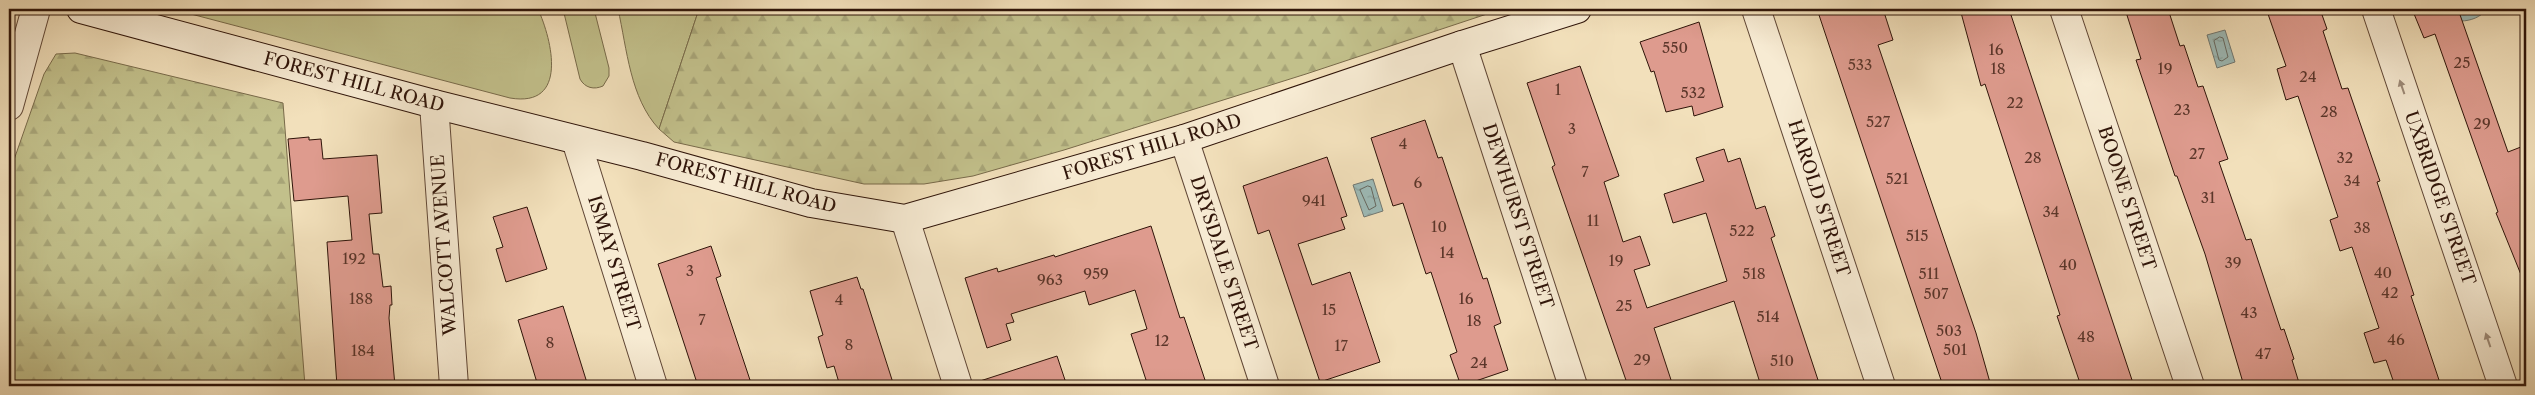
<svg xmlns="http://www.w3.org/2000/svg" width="2535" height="395" font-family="'Libre Caslon Text',serif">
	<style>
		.grass { fill: #c2c08b; stroke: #786a4a }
		.forest { fill: url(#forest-firs); stroke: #786a4a }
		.water { fill: url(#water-ripples); stroke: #717872 }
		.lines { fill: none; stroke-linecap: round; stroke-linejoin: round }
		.shore { stroke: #666860; stroke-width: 1 }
		.building { fill: #de9b8e; stroke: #2f1409 }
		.street-casing { stroke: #604736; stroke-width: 30 }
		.secondary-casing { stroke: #2f1409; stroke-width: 30 }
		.street { stroke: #f7ebd3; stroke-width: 28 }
		.secondary { stroke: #f7ebd3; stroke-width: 28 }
		.oneway { fill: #9d8a78 }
		.labels { text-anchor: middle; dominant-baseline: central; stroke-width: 5; stroke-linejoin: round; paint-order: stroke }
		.number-label { font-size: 15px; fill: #5b362a }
		.street-label { font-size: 18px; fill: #2f1409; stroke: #f7ebd3 }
	</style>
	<defs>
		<pattern id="forest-firs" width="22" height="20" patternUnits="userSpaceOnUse" patternTransform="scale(1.25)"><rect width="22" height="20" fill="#c2c08b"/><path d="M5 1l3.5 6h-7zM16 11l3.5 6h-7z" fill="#a7a477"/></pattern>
		<pattern id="water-ripples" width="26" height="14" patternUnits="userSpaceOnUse" patternTransform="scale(1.25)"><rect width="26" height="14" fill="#9dbbb8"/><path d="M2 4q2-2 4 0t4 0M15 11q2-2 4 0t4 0" fill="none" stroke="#88a09d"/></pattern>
	</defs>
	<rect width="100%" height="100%" fill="#f2e0bb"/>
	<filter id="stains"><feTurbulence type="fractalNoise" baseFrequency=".004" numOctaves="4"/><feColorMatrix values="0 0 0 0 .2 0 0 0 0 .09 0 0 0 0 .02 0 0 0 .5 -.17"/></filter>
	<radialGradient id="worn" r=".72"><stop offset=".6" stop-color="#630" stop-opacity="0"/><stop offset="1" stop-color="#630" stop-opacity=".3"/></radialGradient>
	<!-- grass -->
	<g class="grass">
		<path d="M172 9H538C552 40 569 108 510 98Z"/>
		<path d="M563 9H594L609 68V76L603 86C594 90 585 88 580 79Z"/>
		<path d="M618 9H699L659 129C630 98 627 49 618 9Z"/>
	</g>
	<!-- forest -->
	<g class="forest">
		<path d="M699 9H1502L1306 74 1064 150 973 176 924 184H864L674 142 659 129Z"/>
		<path d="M75 53 283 103 305 386H9V174L44 74 56 54Z"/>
	</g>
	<!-- water -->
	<g class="water">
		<path d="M2454 9H2486C2482 17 2470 21 2461 21Z"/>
		<path d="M2225 30 2235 62 2217 68 2207 35Z"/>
		<path d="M1373 179 1383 211 1364 217 1353 185Z"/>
	</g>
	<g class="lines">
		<!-- shore -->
		<g class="shore">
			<path d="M2220 37 2223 38 2228 57 2222 61 2219 60 2214 41Z"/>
			<path d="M1368 186 1371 187 1376 206 1369 210 1360 190Z"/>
		</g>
	</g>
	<!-- building -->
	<g class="building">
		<path d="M1817 9H1883L1893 40 1878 45 1976 333 1991 386H1943Z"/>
		<path d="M1960 9H2009L2134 386H2081L2057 316 2060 315 1985 84 1981 86Z"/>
		<path d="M2125 9H2168L2180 46 2184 45 2198 87 2203 86 2228 159 2219 162 2246 240 2251 239 2281 330 2284 329 2294 359 2292 360 2300 386H2244L2205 254 2177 176H2175L2136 60 2141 59Z"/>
		<path d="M2284 9H2320L2327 29 2323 31 2342 89 2348 88 2380 181 2377 182 2414 295 2411 296 2441 386H2395L2386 360 2374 363 2364 333 2379 328 2352 247 2340 251 2330 220 2338 217 2298 96 2286 100 2277 69 2286 66 2268 14Z"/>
		<path d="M2412 9H2458L2508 152 2526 145V287L2496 213 2498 212 2435 34 2424 38Z"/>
		<path d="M1699 22 1723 107 1694 116 1692 106 1666 112 1654 71 1651 72 1640 42Z"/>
		<path d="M1580 66 1619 176 1604 182 1623 242 1640 236 1650 265 1634 270 1647 308 1727 281 1706 213 1673 223 1664 194 1704 181 1696 158 1724 149 1728 162 1740 158 1756 209 1765 206 1775 236 1771 238 1820 386H1761L1734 301 1654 328 1673 386H1628L1552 167 1555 165 1527 83Z"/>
		<path d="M1425 120 1438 158 1442 157 1483 279 1487 278 1501 323 1494 326 1508 370 1461 386 1450 355 1457 352 1431 272 1426 274 1403 203 1393 206 1371 138Z"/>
		<path d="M309 137V140L321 139 323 159 377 155 382 213 369 214 373 254H379L383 287 391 286 392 305H390L389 318 395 386H337L327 242 352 240 348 196 294 201 288 139Z"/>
		<path d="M1327 157 1347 216 1341 218 1345 229 1298 244 1312 285 1350 272 1380 362 1320 382 1269 230 1258 234 1243 186Z"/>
		<path d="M527 207 547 269 506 282 496 249 503 247 493 217Z"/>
		<path d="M1151 226 1180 318 1184 317 1207 386H1148L1131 334 1147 329 1135 290 1089 305 1085 291 1011 314 1014 322 1006 324 1011 340 987 348 965 278 997 268 998 272 1054 255 1055 257Z"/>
		<path d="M711 246 721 276 716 278 752 386H698L658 264Z"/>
		<path d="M857 277 861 289H863L894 386H840L834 366 827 368 818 337 823 335 810 291Z"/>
		<path d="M563 306 588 386H538L518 320Z"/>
		<path d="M1057 356 1067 386H978L977 382Z"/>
	</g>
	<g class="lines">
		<!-- street casing -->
		<g class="street-casing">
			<g id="street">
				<path d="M1756 9 1881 386"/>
				<path d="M2064 9 2190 386"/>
				<path d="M2376 9 2503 386"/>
				<path d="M1462 45 1573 386"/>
				<path d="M434 104 454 386"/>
				<path d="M9 106 36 9"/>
				<path d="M1184 139 1265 386"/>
				<path d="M576 140 653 386"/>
				<path d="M905 219 958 386"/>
			</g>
		</g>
		<!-- secondary casing -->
		<g class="secondary-casing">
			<path id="secondary" d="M81 9 434 104 642 156 811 203 905 219 1184 139 1462 45 1577 9"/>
		</g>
		<!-- street -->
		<use href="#street" class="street"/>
		<!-- secondary -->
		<use href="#secondary" class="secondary"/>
	</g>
	<!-- one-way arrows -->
	<defs><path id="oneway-solid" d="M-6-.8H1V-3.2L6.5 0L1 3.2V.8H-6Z" transform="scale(1.25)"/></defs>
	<g class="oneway">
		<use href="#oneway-solid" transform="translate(2402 87) rotate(-109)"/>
		<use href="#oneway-solid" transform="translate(2488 340) rotate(-109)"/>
	</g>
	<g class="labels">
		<!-- number labels -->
		<g class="number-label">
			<text x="1675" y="47">550</text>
			<text x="1996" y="49">16</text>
			<text x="2462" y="62">25</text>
			<text x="1860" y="64">533</text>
			<text x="1998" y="68">18</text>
			<text x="2165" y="68">19</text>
			<text x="2308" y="76">24</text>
			<text x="1558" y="89">1</text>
			<text x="1693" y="92">532</text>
			<text x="2015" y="102">22</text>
			<text x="2182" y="109">23</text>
			<text x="2329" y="111">28</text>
			<text x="1878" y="121">527</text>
			<text x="2482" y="123">29</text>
			<text x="1572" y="128">3</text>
			<text x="1403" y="143">4</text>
			<text x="2197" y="153">27</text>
			<text x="2033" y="157">28</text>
			<text x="2345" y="157">32</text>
			<text x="1585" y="171">7</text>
			<text x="1897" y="178">521</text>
			<text x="2352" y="180">34</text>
			<text x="1418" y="182">6</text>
			<text x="2208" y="197">31</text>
			<text x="1314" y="200">941</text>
			<text x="2051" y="211">34</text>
			<text x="1593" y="220">11</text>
			<text x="1439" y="226">10</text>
			<text x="2362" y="227">38</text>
			<text x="1742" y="230">522</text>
			<text x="1917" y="235">515</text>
			<text x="1447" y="252">14</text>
			<text x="354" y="258">192</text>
			<text x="1616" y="260">19</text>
			<text x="2233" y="262">39</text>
			<text x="2068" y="264">40</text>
			<text x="690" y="270">3</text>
			<text x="2383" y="272">40</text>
			<text x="1096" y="273">959</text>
			<text x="1754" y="273">518</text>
			<text x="1929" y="273">511</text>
			<text x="1050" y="279">963</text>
			<text x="2390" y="292">42</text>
			<text x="1936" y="293">507</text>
			<text x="361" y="298">188</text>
			<text x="1466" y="298">16</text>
			<text x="839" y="299">4</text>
			<text x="1624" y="305">25</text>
			<text x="1329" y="309">15</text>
			<text x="2249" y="312">43</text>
			<text x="1768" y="316">514</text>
			<text x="702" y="319">7</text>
			<text x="1474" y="320">18</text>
			<text x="1949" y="330">503</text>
			<text x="2086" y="336">48</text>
			<text x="2396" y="339">46</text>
			<text x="1162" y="340">12</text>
			<text x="550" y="342">8</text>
			<text x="849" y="344">8</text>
			<text x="1341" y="345">17</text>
			<text x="1955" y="349">501</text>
			<text x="363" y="350">184</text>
			<text x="2263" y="353">47</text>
			<text x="1642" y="359">29</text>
			<text x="1782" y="360">510</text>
			<text x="1479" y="362">24</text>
		</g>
		<!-- street labels -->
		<g class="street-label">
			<text transform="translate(354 82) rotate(15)">FOREST HILL ROAD</text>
			<text transform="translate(1152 147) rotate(-17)">FOREST HILL ROAD</text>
			<text transform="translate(746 183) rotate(15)">FOREST HILL ROAD</text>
			<text transform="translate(1819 198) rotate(72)">HAROLD STREET</text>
			<text transform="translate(2127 198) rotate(72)">BOONE STREET</text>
			<text transform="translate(2440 198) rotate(71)">UXBRIDGE STREET</text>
			<text transform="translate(1518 216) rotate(72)">DEWHURST STREET</text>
			<text transform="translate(444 245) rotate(-94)">WALCOTT AVENUE</text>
			<text transform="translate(614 263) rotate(73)">ISMAY STREET</text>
			<text transform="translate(1224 263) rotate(72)">DRYSDALE STREET</text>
		</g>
	</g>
	<!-- margin -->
	<rect width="2535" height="395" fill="none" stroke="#f2e0bb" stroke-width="30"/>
	<rect x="10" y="10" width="2515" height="375" fill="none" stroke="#2f1409" stroke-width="2.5"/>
	<rect x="15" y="15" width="2505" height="365" fill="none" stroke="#2f1409"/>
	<rect width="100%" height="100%" filter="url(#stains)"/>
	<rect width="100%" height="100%" fill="url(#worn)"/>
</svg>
